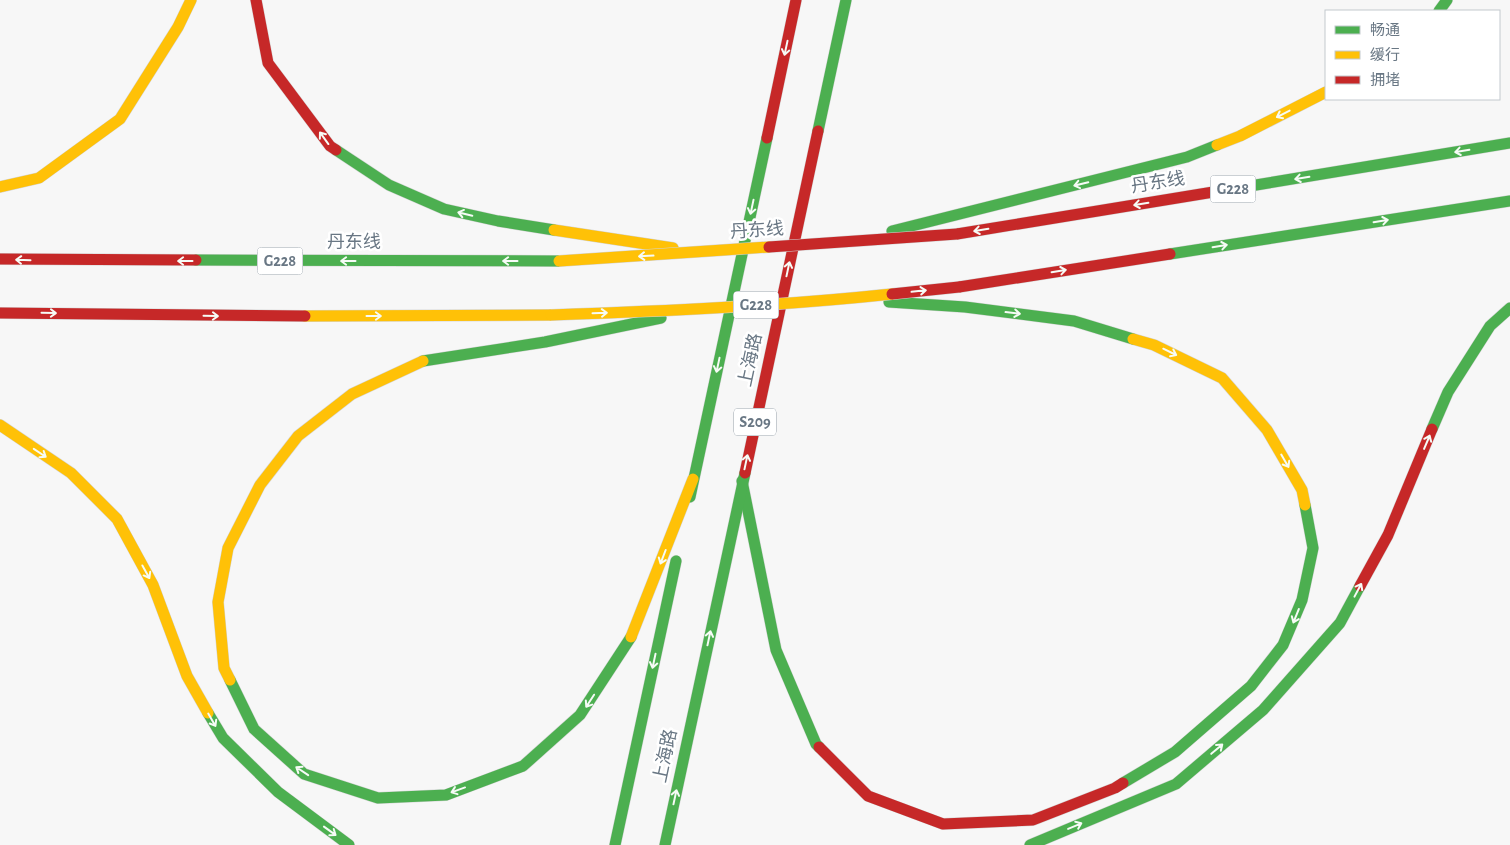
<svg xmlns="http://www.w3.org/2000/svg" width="1510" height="845" font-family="'Alegreya Sans','Noto Sans SC',sans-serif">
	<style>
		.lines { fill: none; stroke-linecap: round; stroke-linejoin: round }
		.fast-casing { stroke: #d4d5d5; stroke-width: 12 }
		.slow-casing { stroke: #d4d5d5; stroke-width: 12 }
		.jam-casing { stroke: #d4d5d5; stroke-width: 12 }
		.fast { stroke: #4caf50; stroke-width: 11 }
		.slow { stroke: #ffc107; stroke-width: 11 }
		.jam { stroke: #c62828; stroke-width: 11 }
		.slow-bridge-casing { stroke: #d3d3d4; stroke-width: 12; stroke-linecap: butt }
		.jam-bridge-casing { stroke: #d3d3d4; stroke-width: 12; stroke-linecap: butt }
		.slow-bridge { stroke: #ffc107; stroke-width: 11 }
		.jam-bridge { stroke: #c62828; stroke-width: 11 }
		.oneway { stroke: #f6fbf6 }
		.labels { text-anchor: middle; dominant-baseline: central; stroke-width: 5; stroke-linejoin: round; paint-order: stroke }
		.shield { fill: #fff; stroke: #96a0a9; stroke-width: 1 }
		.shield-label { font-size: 16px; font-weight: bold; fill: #697784 }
		.street-label { font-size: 18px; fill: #697784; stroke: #fff }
	</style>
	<rect width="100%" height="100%" fill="#f7f7f7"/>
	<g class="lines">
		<!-- fast casing -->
		<g class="fast-casing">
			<g id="fast">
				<path d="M1439 11 1447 0"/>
				<path d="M818 131 846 0"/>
				<path d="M336 150 389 185 444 209 498 221 554 230"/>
				<path d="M1250 186 1510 143"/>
				<path d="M892 231 1187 157 1217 145"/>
				<path d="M1170 254 1510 201"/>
				<path d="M196 260 559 261"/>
				<path d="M889 302 965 307 1074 321 1133 339"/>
				<path d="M423 361 545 342 661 318"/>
				<path d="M1432 429 1448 392 1490 326 1510 308"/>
				<path d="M742 481 776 650 816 744 819 747"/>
				<path d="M690 497 767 138"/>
				<path d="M230 680 254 729 304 774 378 798 446 795 523 766 580 715 631 637"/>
				<path d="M208 713 223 738 278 792 349 845"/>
				<path d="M1123 783 1175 752 1251 686 1283 645 1302 600 1313 548 1305 505"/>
				<path d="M615 845 676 561"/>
				<path d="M665 845 745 473"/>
				<path d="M1030 845 1176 784 1263 710 1340 623 1360 586"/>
			</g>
		</g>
		<!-- slow casing -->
		<g class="slow-casing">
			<g id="slow">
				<path d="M1217 145 1240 136 1326 92"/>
				<path d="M0 187 39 178 120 119 178 27 191 0"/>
				<path d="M554 230 673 248"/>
				<path d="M305 316 551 315"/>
				<path d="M1133 339 1154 345 1222 378 1267 430 1302 490 1305 505"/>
				<path d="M0 425 71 473 117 519 153 585 187 676 208 713"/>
				<path d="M631 637 693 479"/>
				<path d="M230 680 224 668 218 602 228 548 260 485 298 436 352 394 423 361"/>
			</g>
		</g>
		<!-- jam casing -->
		<g class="jam-casing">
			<g id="jam">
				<path d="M256 0 268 63 330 146 336 150"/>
				<path d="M767 138 796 0"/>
				<path d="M957 234 1250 186"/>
				<path d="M0 259 196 260"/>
				<path d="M959 287 1170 254"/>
				<path d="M0 313 305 316"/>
				<path d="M745 473 818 131"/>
				<path d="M1360 586 1388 535 1432 429"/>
				<path d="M819 747 868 796 943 824 1033 820 1115 788 1123 783"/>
			</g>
		</g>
		<!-- fast -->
		<use href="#fast" class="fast"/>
		<!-- slow -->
		<use href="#slow" class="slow"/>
		<!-- jam -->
		<use href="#jam" class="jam"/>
		<!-- slow-bridge casing -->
		<g class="slow-bridge-casing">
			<g id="slow-bridge">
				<path d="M559 261 769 247"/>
				<path d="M551 315C665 311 779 306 892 294"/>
			</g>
		</g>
		<!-- jam-bridge casing -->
		<g class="jam-bridge-casing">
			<g id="jam-bridge">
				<path d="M769 247 957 234"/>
				<path d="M892 294 959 287"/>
			</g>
		</g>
		<!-- slow-bridge -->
		<use href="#slow-bridge" class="slow-bridge"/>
		<!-- jam-bridge -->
		<use href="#jam-bridge" class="jam-bridge"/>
	</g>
	<!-- one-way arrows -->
	<defs><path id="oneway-shaft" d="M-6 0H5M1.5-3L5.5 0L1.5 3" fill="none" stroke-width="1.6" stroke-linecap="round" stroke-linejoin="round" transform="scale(1.25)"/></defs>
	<g class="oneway">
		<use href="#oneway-shaft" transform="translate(786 48) rotate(102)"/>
		<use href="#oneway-shaft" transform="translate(1283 114) rotate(153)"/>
		<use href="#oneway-shaft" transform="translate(324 138) rotate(-126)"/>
		<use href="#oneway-shaft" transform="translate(1462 151) rotate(171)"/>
		<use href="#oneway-shaft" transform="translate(1302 178) rotate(171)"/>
		<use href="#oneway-shaft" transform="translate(1081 184) rotate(166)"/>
		<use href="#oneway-shaft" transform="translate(1141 204) rotate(171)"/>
		<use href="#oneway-shaft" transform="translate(752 207) rotate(102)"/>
		<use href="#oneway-shaft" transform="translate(465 214) rotate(-167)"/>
		<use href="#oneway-shaft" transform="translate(1381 221) rotate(-9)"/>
		<use href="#oneway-shaft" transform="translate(981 230) rotate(171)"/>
		<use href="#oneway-shaft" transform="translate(1220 246) rotate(-9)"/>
		<use href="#oneway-shaft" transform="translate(646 256) rotate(177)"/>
		<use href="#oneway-shaft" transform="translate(23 260) rotate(-178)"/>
		<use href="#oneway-shaft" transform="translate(185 261) rotate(-180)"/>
		<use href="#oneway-shaft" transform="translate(348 261) rotate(-180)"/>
		<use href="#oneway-shaft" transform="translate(510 261) rotate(-180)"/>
		<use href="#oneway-shaft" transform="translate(788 269) rotate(-78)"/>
		<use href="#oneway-shaft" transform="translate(1059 271) rotate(-9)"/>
		<use href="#oneway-shaft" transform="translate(919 291) rotate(-6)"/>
		<use href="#oneway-shaft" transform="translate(49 313) rotate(1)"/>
		<use href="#oneway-shaft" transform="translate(600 313) rotate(-2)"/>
		<use href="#oneway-shaft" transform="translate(1013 313) rotate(7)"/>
		<use href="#oneway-shaft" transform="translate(211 316) rotate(1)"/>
		<use href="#oneway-shaft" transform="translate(374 316)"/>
		<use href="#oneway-shaft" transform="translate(1170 352) rotate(26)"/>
		<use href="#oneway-shaft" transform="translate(718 365) rotate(102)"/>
		<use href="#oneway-shaft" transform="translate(1427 442) rotate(-67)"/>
		<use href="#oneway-shaft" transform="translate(40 453) rotate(34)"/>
		<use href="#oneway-shaft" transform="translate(1285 461) rotate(60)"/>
		<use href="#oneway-shaft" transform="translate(746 462) rotate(-78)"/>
		<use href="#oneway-shaft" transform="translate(663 557) rotate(111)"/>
		<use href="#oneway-shaft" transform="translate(146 572) rotate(61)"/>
		<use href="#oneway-shaft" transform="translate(1358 590) rotate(-62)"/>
		<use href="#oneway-shaft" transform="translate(1296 616) rotate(112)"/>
		<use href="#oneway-shaft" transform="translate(709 638) rotate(-78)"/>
		<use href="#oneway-shaft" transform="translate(654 661) rotate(102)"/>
		<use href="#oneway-shaft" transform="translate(590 701) rotate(123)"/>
		<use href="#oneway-shaft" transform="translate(212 720) rotate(60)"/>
		<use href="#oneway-shaft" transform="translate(1217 749) rotate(-40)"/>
		<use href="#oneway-shaft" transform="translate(302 771) rotate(-146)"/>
		<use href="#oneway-shaft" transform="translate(458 790) rotate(160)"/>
		<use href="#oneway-shaft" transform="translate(675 797) rotate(-78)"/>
		<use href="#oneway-shaft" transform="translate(1075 826) rotate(-23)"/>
		<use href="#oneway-shaft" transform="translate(330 831) rotate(36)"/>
	</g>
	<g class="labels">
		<!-- shield labels -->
		<g class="shield">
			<rect x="1210.5" y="175.5" width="45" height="27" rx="4"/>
			<rect x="257.5" y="247.5" width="45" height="27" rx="4"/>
			<rect x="733.5" y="291.5" width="45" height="27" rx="4"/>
			<rect x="734" y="408.5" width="42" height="27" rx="4"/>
		</g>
		<g class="shield-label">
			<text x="1233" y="189">G228</text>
			<text x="280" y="261">G228</text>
			<text x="756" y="305">G228</text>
			<text x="755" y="422">S209</text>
		</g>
		<!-- street labels -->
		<g class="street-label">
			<text transform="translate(1158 183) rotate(-9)">丹东线</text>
			<text transform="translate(757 231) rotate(-4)">丹东线</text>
			<text x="354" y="243">丹东线</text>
			<text transform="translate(751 360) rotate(-78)">上海路</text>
			<text transform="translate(666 756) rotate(-78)">上海路</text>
		</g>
	</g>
	<!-- legend -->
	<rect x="1325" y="10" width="175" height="90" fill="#ffffff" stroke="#c3c9ce"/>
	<rect x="1335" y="26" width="25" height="8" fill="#4caf50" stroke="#c3c9ce"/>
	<text x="1370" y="35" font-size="15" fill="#697784">畅通</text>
	<rect x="1335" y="51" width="25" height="8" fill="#ffc107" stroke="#c3c9ce"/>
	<text x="1370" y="60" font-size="15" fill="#697784">缓行</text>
	<rect x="1335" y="76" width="25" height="8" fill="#c62828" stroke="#c3c9ce"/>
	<text x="1370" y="85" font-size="15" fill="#697784">拥堵</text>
</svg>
